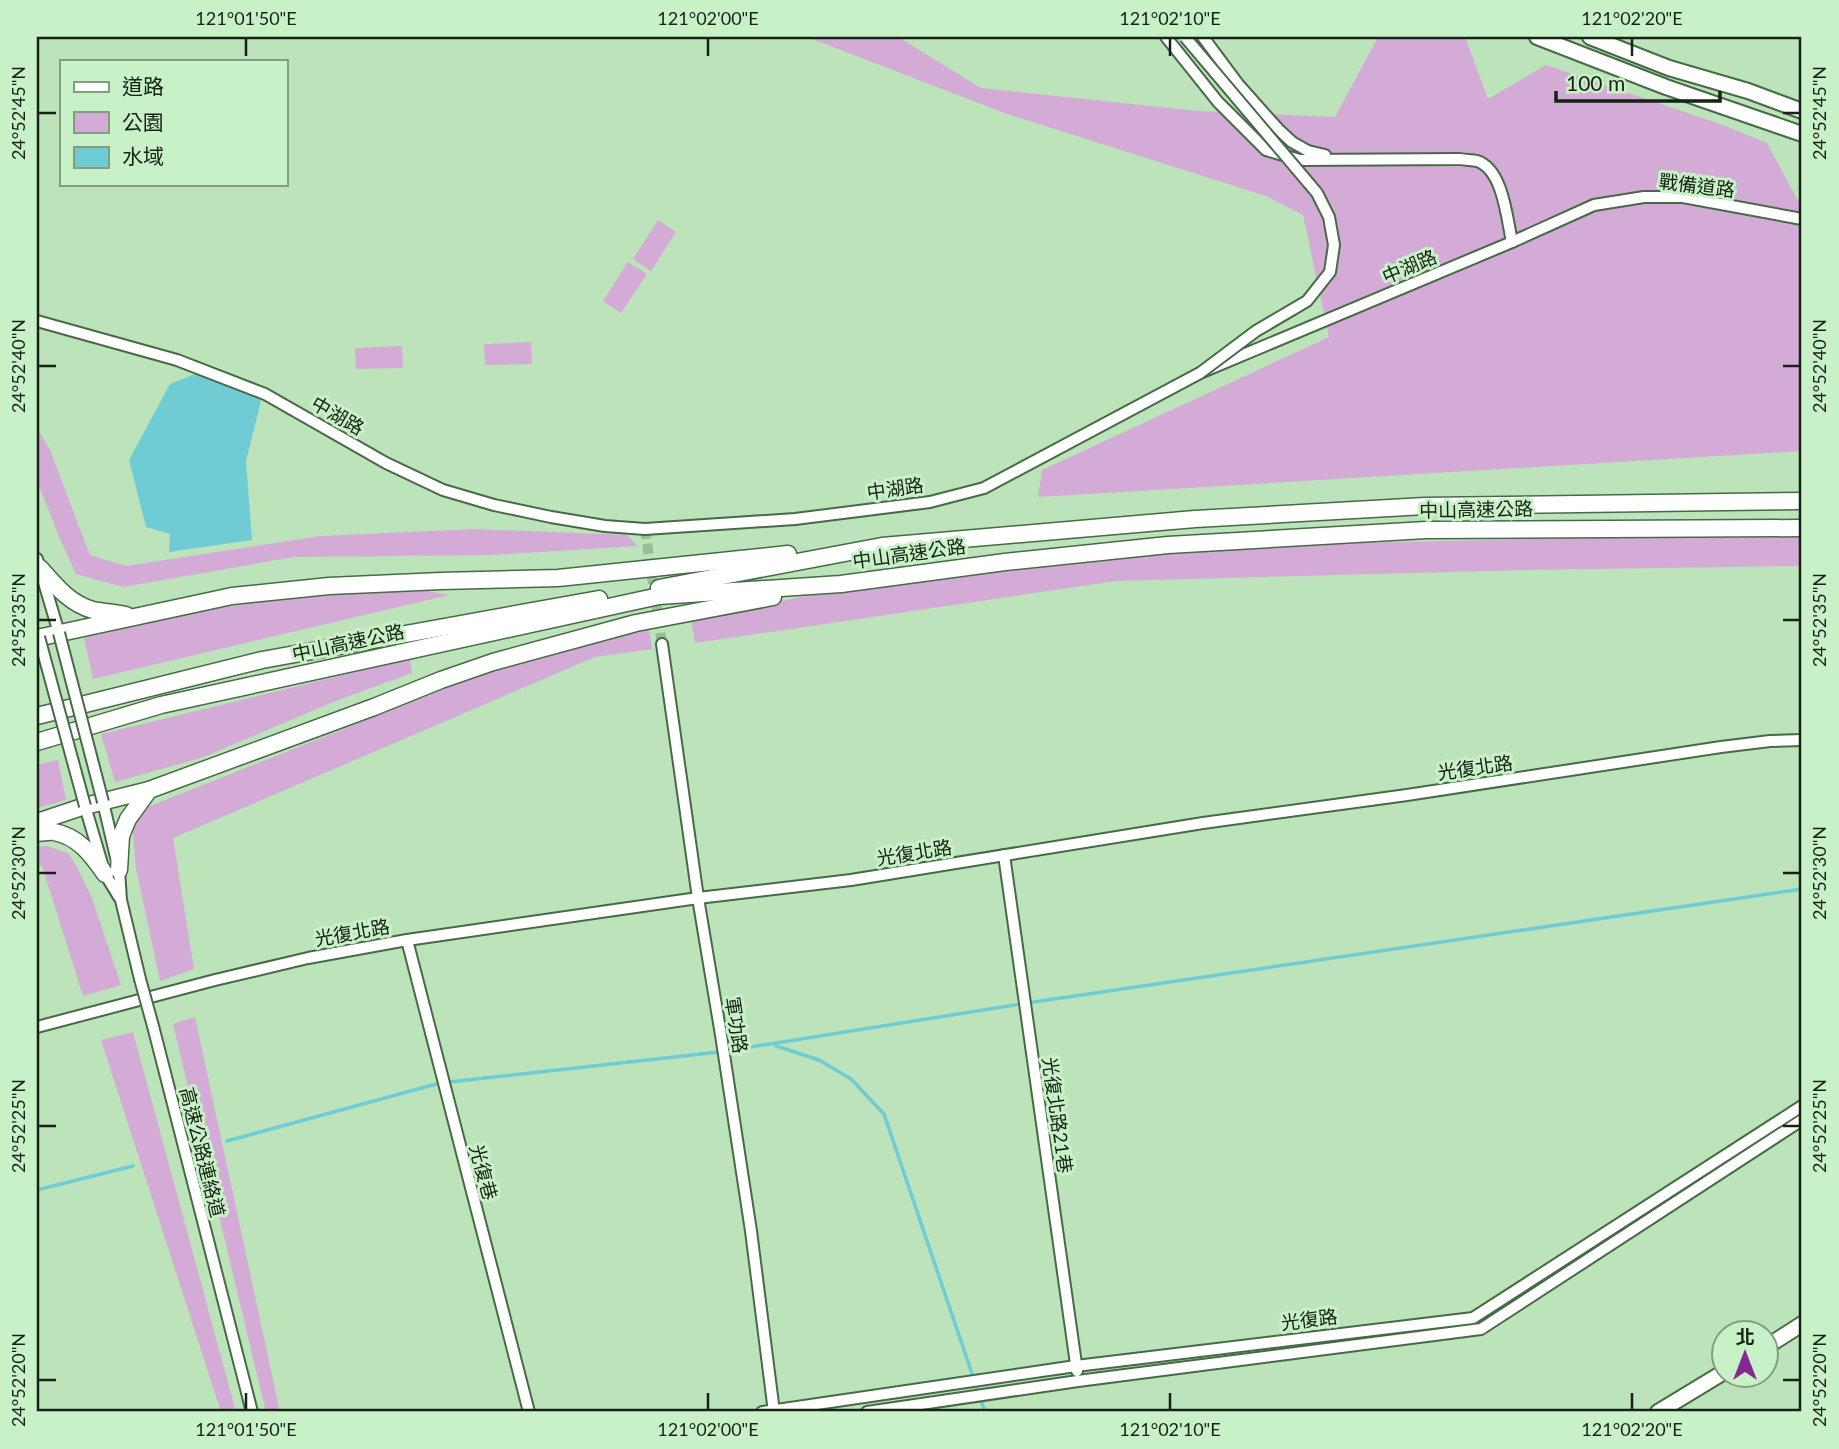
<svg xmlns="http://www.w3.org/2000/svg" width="1839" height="1449" font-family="Lato,'Noto Sans TC',sans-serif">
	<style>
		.green { fill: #d4abd7 }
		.water { fill: #6fccd5 }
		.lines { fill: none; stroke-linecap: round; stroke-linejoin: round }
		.stream { stroke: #6fccd5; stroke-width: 3.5 }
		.minor-tunnel { stroke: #9abd99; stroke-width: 10; stroke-dasharray: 10 5; stroke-linecap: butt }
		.minor-casing { stroke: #476a46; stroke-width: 14 }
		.major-casing { stroke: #476a46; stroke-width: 18 }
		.highway-casing { stroke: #476a46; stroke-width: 19 }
		.minor { stroke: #fff; stroke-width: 10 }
		.major { stroke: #fff; stroke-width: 14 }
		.highway { stroke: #fff; stroke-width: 16 }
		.minor-bridge-casing { stroke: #476a46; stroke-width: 14; stroke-linecap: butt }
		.minor-bridge { stroke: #fff; stroke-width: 10 }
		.ticks { fill: none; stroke: #142314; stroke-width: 2.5 }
		.labels { text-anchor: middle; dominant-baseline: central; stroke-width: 6; stroke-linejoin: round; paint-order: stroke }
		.street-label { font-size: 19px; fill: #142314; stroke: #c9f1c7 }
		.neatline { fill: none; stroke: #142314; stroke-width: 2.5 }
		.ticks-label { font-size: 18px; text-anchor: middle; fill: #142314 }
	</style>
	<rect width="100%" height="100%" fill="#bce3ba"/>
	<!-- green -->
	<g class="green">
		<path d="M807 37H898L981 88 1198 111 1335 117 1378 37H1465L1488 99 1546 65 1723 125 1767 143 1797 199 1802 202V451L1038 497 1042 470 1329 337 1303 215 1266 196 1007 114Z"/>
		<path d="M658 220 676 232 651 271 633 259Z"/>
		<path d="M628 262 647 274 621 313 603 301Z"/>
		<path d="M531 342 532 364 485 365 484 344Z"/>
		<path d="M402 346 403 368 356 369 355 348Z"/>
		<path d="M37 428 50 450 90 555 126 566 321 536 475 529 627 535 638 546 492 555 294 557 123 587 76 574 60 539 37 481Z"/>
		<path d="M1802 536V566L1526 570 1116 581 695 643 691 619 907 576 1170 547 1629 537Z"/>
		<path d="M411 588 449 595 93 679 84 638 211 609 259 602Z"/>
		<path d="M649 630 652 649 595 657 173 838 194 969 160 981 136 868 132 821 150 806 472 678 607 638Z"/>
		<path d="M410 659 412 673 333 702 204 757 115 782 101 734Z"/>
		<path d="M58 760 66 800 37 808V765Z"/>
		<path d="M47 846 68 853 77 867 92 898 121 985 83 996 42 866 37 867V847Z"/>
		<path d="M195 1017 280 1412H266L173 1024Z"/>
		<path d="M133 1032 236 1412H221L101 1040Z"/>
	</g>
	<!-- water -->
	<path class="water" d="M195 374 257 394 261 401 246 461 252 540 169 552 170 534 146 527 129 460 170 384Z"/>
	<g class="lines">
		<!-- stream -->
		<g class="stream">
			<path d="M776 1046 819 1060 851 1079 884 1114 985 1412"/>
			<path d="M227 1141 440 1083 719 1052 1027 1003 1802 889"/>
			<path d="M37 1190 133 1166"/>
		</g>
		<!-- minor-tunnel -->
		<path class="minor-tunnel" d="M645 529 662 644"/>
		<!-- minor casing -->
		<g class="minor-casing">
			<g id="minor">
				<path d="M1166 37 1218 102 1266 150 1300 160 1460 159C1465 160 1472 160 1477 161 1503 169 1507 219 1512 242"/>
				<path d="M1203 37 1238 84 1279 130 1292 142 1308 151 1325 155"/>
				<path d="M37 321 177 360 265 394 386 463 443 490 494 505 551 517 605 526 645 529 795 519 930 502 984 488 1200 373 1512 242 1594 205 1644 197H1683L1802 219"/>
				<path d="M37 559 59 633"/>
				<path d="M662 644 698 898 721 1035 751 1231 774 1412"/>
				<path d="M103 802 119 870 121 900 140 979"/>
				<path d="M85 806 105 874 119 897"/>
				<path d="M1004 855 1077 1371"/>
				<path d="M407 940 529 1412"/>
				<path d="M153 1026 252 1412"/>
				<path d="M37 1027 215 980 308 958 407 940 698 898 851 880 1203 823 1407 795 1721 747 1770 741 1802 740"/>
				<path d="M762 1412 1076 1366 1473 1318 1802 1106"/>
				<path d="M867 1412 1078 1381 1481 1329 1802 1120"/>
			</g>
		</g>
		<!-- major casing -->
		<g class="major-casing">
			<g id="major">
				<path d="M1537 37 1666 87 1802 134"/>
				<path d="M1590 37 1669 68 1748 91 1802 111"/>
				<path d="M1766 1347 1802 1324"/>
				<path d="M1658 1412 1724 1372"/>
			</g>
		</g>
		<!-- highway casing -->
		<g class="highway-casing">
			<g id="highway">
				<path d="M40 568C55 585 70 604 93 610 104 612 115 613 126 615"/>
				<path d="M659 588 882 546 1195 519 1425 506 1802 501"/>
				<path d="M37 638 232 596 329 586 441 581 558 578 788 554"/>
				<path d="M37 716 262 660 599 599"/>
				<path d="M37 742 161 705 659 596 841 584 1005 562 1168 545 1426 530 1802 528"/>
				<path d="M37 822 85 806 149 790 374 707 441 680 493 662 636 623 773 597"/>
				<path d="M37 833C42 833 49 831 54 832 78 836 92 855 105 874"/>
				<path d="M119 870 121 836 128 819 149 790"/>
			</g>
		</g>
		<!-- minor -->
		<use href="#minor" class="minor"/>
		<!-- major -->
		<use href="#major" class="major"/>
		<!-- highway -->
		<use href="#highway" class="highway"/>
		<!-- minor-bridge casing -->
		<g class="minor-bridge-casing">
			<g id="minor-bridge">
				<path d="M1185 37 1317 193 1329 217 1334 245 1330 272 1307 301 1256 331 1200 373"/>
				<path d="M59 633 103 802"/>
				<path d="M39 637 85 806"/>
				<path d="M140 979 153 1026"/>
			</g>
		</g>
		<!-- minor-bridge -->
		<use href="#minor-bridge" class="minor-bridge"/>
	</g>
	<!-- ticks -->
	<path class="ticks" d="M246 38V56M708 38V56M1170 38V56M1632 38V56M38 113H56M1783 113H1800M38 366H56M1783 366H1800M38 620H56M1783 620H1800M38 873H56M1783 873H1800M38 1126H56M1783 1126H1800M38 1380H56M1783 1380H1800M246 1393V1410M708 1393V1410M1170 1393V1410M1632 1393V1410"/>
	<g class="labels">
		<!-- street labels -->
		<g class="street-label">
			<text transform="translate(1697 185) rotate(7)">戰備道路</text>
			<text transform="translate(1409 266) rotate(-23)">中湖路</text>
			<text transform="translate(338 415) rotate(30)">中湖路</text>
			<text transform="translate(895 488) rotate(-8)">中湖路</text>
			<text transform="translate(1476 509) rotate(-1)">中山高速公路</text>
			<text transform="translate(909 553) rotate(-8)">中山高速公路</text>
			<text transform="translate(348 642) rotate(-12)">中山高速公路</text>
			<text transform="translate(1475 767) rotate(-8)">光復北路</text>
			<text transform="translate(914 852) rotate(-9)">光復北路</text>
			<text transform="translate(352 932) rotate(-10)">光復北路</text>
			<text transform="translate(737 1025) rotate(81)">軍功路</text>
			<text transform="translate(1058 1115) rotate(82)">光復北路21巷</text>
			<text transform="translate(203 1152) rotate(76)">高速公路連絡道</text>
			<text transform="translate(484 1172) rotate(75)">光復巷</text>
			<text transform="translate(1309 1319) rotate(-7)">光復路</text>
		</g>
	</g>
	<!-- border -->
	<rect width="1839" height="1449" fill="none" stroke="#c9f1c7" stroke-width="77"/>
	<!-- legend -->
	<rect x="60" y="60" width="228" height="126" fill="#c9f1c7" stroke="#819f7f" stroke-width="2"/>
	<rect x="74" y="82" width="35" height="10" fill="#ffffff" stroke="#819f7f" stroke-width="2"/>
	<text x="122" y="94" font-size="21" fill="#142314">道路</text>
	<rect x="74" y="112" width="35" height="21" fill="#d4abd7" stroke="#819f7f" stroke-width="2"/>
	<text x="122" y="130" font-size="21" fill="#142314">公園</text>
	<rect x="74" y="147" width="35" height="21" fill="#6fccd5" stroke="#819f7f" stroke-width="2"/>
	<text x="122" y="164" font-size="21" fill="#142314">水域</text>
	<!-- north arrow -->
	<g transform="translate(1745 1354)"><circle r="33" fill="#c9f1c7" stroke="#819f7f" stroke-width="2"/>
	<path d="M0-5L12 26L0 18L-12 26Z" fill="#872791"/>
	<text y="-10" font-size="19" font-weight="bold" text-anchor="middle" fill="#142314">北</text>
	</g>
	<!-- scale -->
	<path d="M1556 91v10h164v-10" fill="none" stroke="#142314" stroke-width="3.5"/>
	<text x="1566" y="91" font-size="21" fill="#142314" stroke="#c9f1c7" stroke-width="5" paint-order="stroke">100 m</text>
	<rect x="38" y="38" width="1762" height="1372" class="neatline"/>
	<g class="ticks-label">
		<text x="246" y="25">121°01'50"E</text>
		<text x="708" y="25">121°02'00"E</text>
		<text x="1170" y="25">121°02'10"E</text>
		<text x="1632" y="25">121°02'20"E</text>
		<text transform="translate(19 113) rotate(-90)" y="6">24°52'45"N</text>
		<text transform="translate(1820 113) rotate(-90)" y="6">24°52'45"N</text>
		<text transform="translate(19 366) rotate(-90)" y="6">24°52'40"N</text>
		<text transform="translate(1820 366) rotate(-90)" y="6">24°52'40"N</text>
		<text transform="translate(19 620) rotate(-90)" y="6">24°52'35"N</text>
		<text transform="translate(1820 620) rotate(-90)" y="6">24°52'35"N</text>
		<text transform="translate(19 873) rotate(-90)" y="6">24°52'30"N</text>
		<text transform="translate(1820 873) rotate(-90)" y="6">24°52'30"N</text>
		<text transform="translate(19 1126) rotate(-90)" y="6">24°52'25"N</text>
		<text transform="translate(1820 1126) rotate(-90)" y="6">24°52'25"N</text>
		<text transform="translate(19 1380) rotate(-90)" y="6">24°52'20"N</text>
		<text transform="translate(1820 1380) rotate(-90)" y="6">24°52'20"N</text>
		<text x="246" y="1436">121°01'50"E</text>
		<text x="708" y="1436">121°02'00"E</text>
		<text x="1170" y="1436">121°02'10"E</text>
		<text x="1632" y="1436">121°02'20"E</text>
	</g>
</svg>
